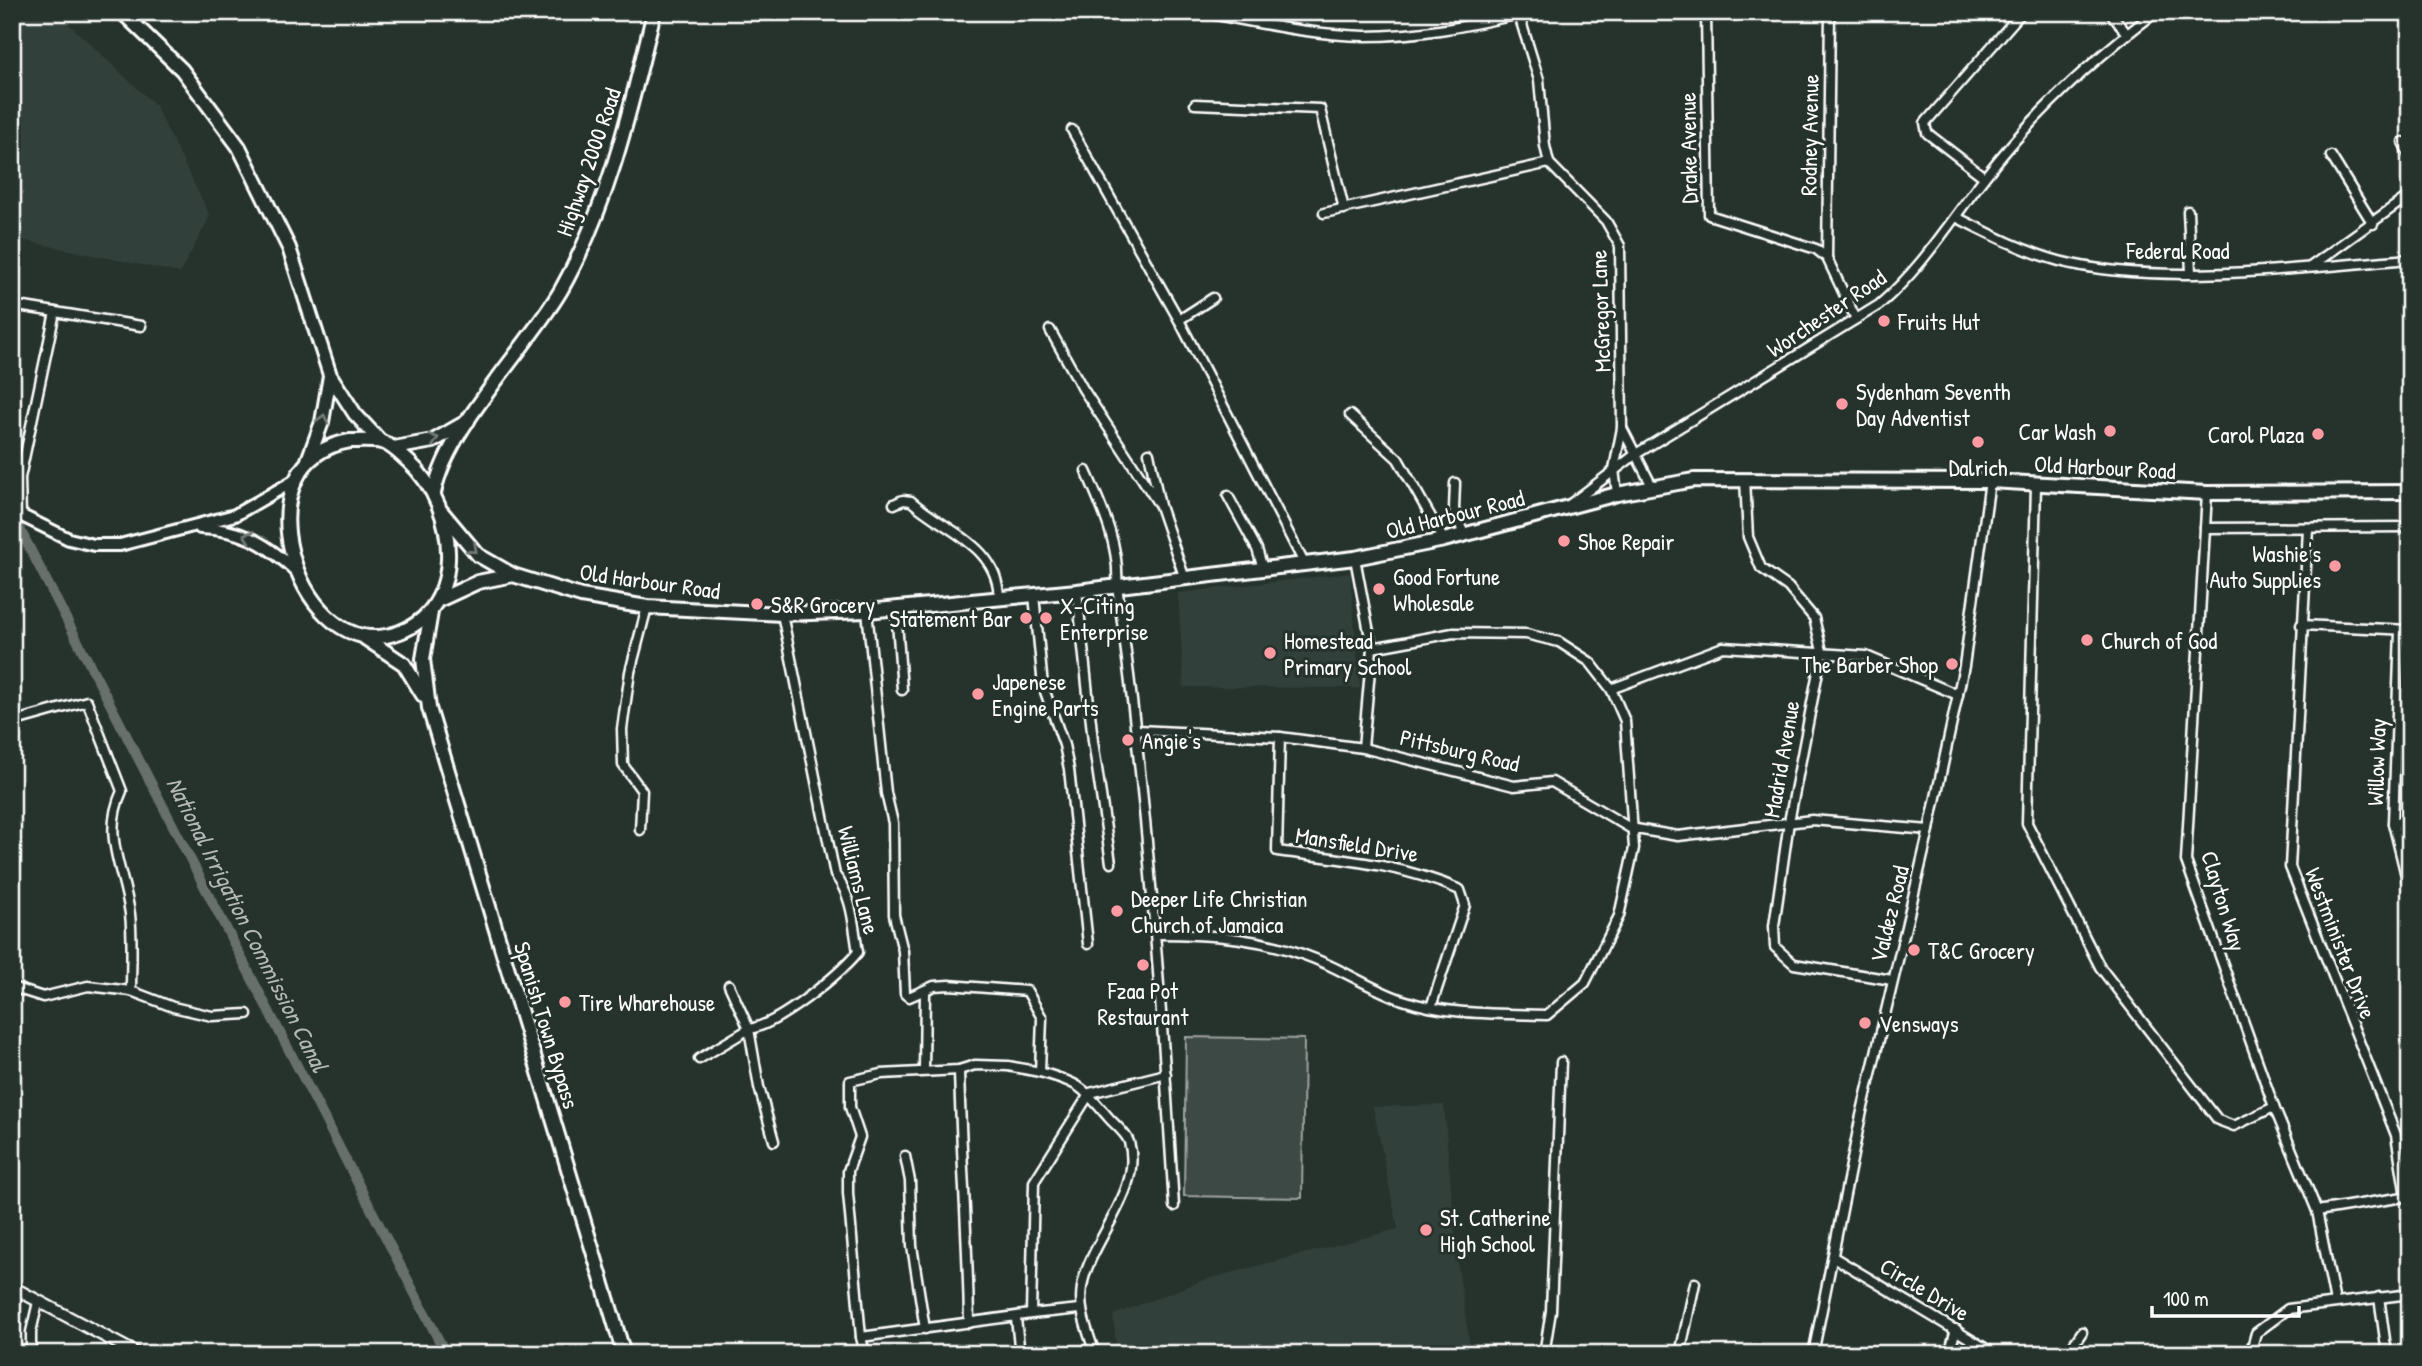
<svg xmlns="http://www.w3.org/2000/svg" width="2422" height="1366" font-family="'Patrick Hand',sans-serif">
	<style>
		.built { fill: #333f3a }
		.green { fill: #3e4944; stroke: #9ea4a2; stroke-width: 2 }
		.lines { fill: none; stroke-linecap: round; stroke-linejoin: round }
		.canal { stroke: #67706c; stroke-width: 10 }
		.minor-casing { stroke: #fff; stroke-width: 13 }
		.tertiary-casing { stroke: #fff; stroke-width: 15 }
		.secondary-casing { stroke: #fff; stroke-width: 16 }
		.primary-casing { stroke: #fff; stroke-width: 18 }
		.minor { stroke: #26332d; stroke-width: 8 }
		.tertiary { stroke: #26332d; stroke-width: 10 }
		.secondary { stroke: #26332d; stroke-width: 10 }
		.primary { stroke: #26332d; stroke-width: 12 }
		.oneway { stroke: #727a76 }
		.poi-dot { fill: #ff9aa2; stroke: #26332d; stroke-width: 2.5 }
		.labels { text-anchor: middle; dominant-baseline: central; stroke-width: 6; stroke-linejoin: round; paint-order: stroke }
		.street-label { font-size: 23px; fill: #fff; stroke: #26332d }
		.poi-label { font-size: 23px; fill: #fff; stroke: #26332d; text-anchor: start }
		.water-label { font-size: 24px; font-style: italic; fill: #b3b8b6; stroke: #26332d }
	</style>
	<rect width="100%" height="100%" fill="#26332d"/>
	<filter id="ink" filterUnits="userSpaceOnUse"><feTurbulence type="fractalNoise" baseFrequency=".0143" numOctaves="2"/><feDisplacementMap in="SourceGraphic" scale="14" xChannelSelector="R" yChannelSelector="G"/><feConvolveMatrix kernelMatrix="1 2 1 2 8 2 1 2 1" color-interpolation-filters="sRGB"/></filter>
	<g filter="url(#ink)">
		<!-- built -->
		<g class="built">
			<path d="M12 12H56L155 105 210 216 180 273 12 238Z"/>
			<path d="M1350 573 1360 688 1184 687 1178 593Z"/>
			<path d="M1444 1105 1457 1260 1471 1354H1117L1113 1315 1204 1280 1398 1229 1373 1107Z"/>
		</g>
		<!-- green -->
		<path class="green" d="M1186 1037 1304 1039 1302 1198 1184 1196Z"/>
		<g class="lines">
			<!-- canal -->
			<path class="canal" d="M12 514 446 1354"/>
			<!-- minor casing -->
			<g class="minor-casing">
				<g id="minor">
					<path d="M1200 12C1254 22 1310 35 1365 36 1418 36 1468 26 1519 14"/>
					<path d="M1518 12 1539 80 1545 146 1549 163 1606 221 1620 246 1622 428 1614 469 1617 494"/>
					<path d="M1706 12 1709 215 1816 249 1827 258 1856 319"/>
					<path d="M2110 12 2127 34"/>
					<path d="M1195 104 1320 109 1344 209"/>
					<path d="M1072 130 1179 320 1305 565"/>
					<path d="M2403 142 2410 157"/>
					<path d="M2331 156 2373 224"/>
					<path d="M1984 177 1927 133 1925 123 2022 12"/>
					<path d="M2188 211 2191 272"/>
					<path d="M1324 213 1549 163"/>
					<path d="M1956 217C1990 234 2023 251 2059 261 2158 287 2307 267 2410 259"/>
					<path d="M1827 258 1830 12"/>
					<path d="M2310 267 2410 195"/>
					<path d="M12 305 141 326"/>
					<path d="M1179 320 1213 298"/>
					<path d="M1050 330 1083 389 1160 506"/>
					<path d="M1350 415 1398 459 1444 540"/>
					<path d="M1622 428 1652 486"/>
					<path d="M1149 453 1160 506 1185 579"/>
					<path d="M1086 471C1102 508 1120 545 1117 586 1147 792 1161 999 1174 1206"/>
					<path d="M1745 479 1748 537 1761 568 1788 587 1814 618 1822 651 1789 822 1774 926 1775 947 1794 964 1892 980"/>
					<path d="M1455 483 1454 509 1464 535"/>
					<path d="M2036 486 2027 823 2100 967 2218 1120 2234 1126 2274 1107"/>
					<path d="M2207 493 2186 861 2274 1107 2317 1211 2335 1302"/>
					<path d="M1228 496 1257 549 1263 569"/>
					<path d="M894 504 903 500 911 501C946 532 998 545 999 598"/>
					<path d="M1569 505 1636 454 1879 305C1922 268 1950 222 1984 178 2032 116 2093 59 2156 12"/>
					<path d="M21 516 20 478 55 312"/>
					<path d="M2205 528 2410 527"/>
					<path d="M2308 529 2290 867 2396 1135 2406 1196"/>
					<path d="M1355 558 1372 648 1363 748"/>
					<path d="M1077 591 1093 741 1111 863"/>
					<path d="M1034 595 1043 686 1064 745 1069 769 1088 944"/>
					<path d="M896 608 902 690"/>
					<path d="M867 611 886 793 893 823 894 915 903 951 905 994 909 997 934 986 949 985 1027 991 1042 1018 1040 1072C1082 1084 1081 1086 1109 1118 1115 1125 1126 1133 1129 1142 1144 1191 1089 1241 1082 1287 1078 1311 1088 1331 1095 1354"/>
					<path d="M2301 625 2410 630"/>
					<path d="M2400 631 2393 823 2410 892"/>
					<path d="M1611 689 1723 647 1866 656 1958 695"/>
					<path d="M12 722 87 701 122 791C101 837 124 868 130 914 133 939 131 965 131 991"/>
					<path d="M1138 730 1280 737 1363 748 1514 786 1552 782 1630 828 1678 836 1812 820 1929 830"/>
					<path d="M2397 730 2410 728"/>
					<path d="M1280 737 1277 851C1340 859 1401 864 1460 890L1465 905 1431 1007"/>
					<path d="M2393 823 2410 821"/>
					<path d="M640 830 642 791 623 765 622 729 630 672 647 607"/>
					<path d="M1157 934C1211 934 1265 938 1315 959 1345 971 1373 990 1403 1000 1449 1016 1499 1013 1547 1015L1585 983 1619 916 1634 848 1625 721 1611 689 1590 662 1559 642 1526 634 1453 633 1372 648"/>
					<path d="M12 987 43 997 88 986 131 991 173 1007 212 1016 247 1014"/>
					<path d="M699 1059 749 1029 729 985"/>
					<path d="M959 1070C961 1154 968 1238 969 1323"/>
					<path d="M924 1071 925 992"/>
					<path d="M774 1141 759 1087 749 1029C778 1025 839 975 858 952 853 924 853 897 835 875L782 614"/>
					<path d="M905 1156 910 1181 912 1246 925 1329"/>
					<path d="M2317 1211 2410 1196"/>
					<path d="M1835 1258 1995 1354"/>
					<path d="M2379 1297 2387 1354"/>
					<path d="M1031 1314 1080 1309"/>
					<path d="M1016 1319 1020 1354"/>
					<path d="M861 1337 1031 1314 1034 1182 1090 1093 1166 1074"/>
					<path d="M31 1354V1332L38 1302"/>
					<path d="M865 1354 861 1337 848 1193V1171L860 1137 850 1107V1081L881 1074 959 1070 975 1065 1008 1066 1040 1072"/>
					<path d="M1544 1354 1551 1311 1561 1062"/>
					<path d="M1680 1354 1695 1283"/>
					<path d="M1813 1354 1860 1120 1929 830 1964 666 1990 481"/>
					<path d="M1949 1354 1956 1329"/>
					<path d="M2067 1354 2082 1332"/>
					<path d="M2250 1354 2256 1333 2288 1309 2410 1294"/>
				</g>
			</g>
			<!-- tertiary casing -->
			<g class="tertiary-casing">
				<path id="tertiary" d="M12 1287 138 1354"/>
			</g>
			<!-- secondary casing -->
			<g class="secondary-casing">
				<g id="secondary">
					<path d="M12 511 69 539 94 545H120L235 515 292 482"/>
					<path d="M200 528C243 529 267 544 297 572"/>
				</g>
			</g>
			<!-- primary casing -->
			<g class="primary-casing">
				<g id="primary">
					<path d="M122 12 182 70 239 147 289 248 330 375 355 414 381 442"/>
					<path d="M350 441C360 441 372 440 382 442 392 445 400 454 408 461 460 507 470 619 386 636 296 653 236 460 350 441Z"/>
					<path d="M394 448 433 441 468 421"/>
					<path d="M308 460 322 422 330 376"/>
					<path d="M434 493C446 429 526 350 561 290 609 205 631 107 654 12"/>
					<path d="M442 512 478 555 513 575 581 596 647 607 782 614 867 611 1077 591 1355 558 1444 540 1617 494 1694 480 1990 481 2207 493 2410 492"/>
					<path d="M441 599 478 582 513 575"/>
					<path d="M431 612 423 659 429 708 624 1354"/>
					<path d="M365 638 404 664 423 695"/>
				</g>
			</g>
			<!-- minor -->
			<use href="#minor" class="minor"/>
			<!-- tertiary -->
			<use href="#tertiary" class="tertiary"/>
			<!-- secondary -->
			<use href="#secondary" class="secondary"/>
			<!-- primary -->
			<use href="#primary" class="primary"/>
		</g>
		<!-- one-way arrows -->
		<defs><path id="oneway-chevron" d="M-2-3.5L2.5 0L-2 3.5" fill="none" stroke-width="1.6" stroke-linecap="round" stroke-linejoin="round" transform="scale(1.75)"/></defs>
		<g class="oneway">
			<use href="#oneway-chevron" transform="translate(323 419) rotate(-75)"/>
			<use href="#oneway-chevron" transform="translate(434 439) rotate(-19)"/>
			<use href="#oneway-chevron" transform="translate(248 536) rotate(-159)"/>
			<use href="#oneway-chevron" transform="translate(473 549) rotate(42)"/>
		</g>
	</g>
	<!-- markers -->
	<g class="poi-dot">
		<circle cx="1884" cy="321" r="7"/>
		<circle cx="1842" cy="404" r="7"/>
		<circle cx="2110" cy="431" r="7"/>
		<circle cx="2318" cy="434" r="7"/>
		<circle cx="1978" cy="442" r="7"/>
		<circle cx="1564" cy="541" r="7"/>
		<circle cx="2335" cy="566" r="7"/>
		<circle cx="1379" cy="589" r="7"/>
		<circle cx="757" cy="604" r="7"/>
		<circle cx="1026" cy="618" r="7"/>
		<circle cx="1046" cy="618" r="7"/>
		<circle cx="2087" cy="640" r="7"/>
		<circle cx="1270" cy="653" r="7"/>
		<circle cx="1952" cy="664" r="7"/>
		<circle cx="978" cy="694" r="7"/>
		<circle cx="1128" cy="740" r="7"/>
		<circle cx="1117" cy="911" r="7"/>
		<circle cx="1914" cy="950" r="7"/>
		<circle cx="1143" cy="965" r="7"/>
		<circle cx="565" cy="1002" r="7"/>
		<circle cx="1865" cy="1023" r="7"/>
		<circle cx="1426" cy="1230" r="7"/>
	</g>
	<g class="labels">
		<!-- street labels -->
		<g class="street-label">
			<text transform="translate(1809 135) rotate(-89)">Rodney Avenue</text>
			<text transform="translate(1688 148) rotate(-91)">Drake Avenue</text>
			<text transform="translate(588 162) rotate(-71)">Highway 2000 Road</text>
			<text x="2178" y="250">Federal Road</text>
			<text transform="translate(1600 311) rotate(-92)">McGregor Lane</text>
			<text transform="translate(1826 313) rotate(-34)">Worchester Road</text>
			<text transform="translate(2105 467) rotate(3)">Old Harbour Road</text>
			<text transform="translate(1455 514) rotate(-14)">Old Harbour Road</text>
			<text transform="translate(650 581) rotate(8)">Old Harbour Road</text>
			<text transform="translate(1460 750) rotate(13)">Pittsburg Road</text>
			<text transform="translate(1781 759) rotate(-80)">Madrid Avenue</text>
			<text transform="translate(2376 762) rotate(-88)">Willow Way</text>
			<text transform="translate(1357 844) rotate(9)">Mansfield Drive</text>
			<text transform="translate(859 880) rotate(76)">Williams Lane</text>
			<text transform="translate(2224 901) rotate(73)">Clayton Way</text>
			<text transform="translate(1889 914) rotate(-76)">Valdez Road</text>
			<text transform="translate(2341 943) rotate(69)">Westminister Drive</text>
			<text transform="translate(547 1025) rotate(73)">Spanish Town Bypass</text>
			<text transform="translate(1925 1289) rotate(31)">Circle Drive</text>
		</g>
		<!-- poi labels -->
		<g class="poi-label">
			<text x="1898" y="321">Fruits Hut</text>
			<text x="1856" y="391">Sydenham Seventh<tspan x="1856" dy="26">Day Adventist</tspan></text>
			<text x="2096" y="431" text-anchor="end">Car Wash</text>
			<text x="2304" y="434" text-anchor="end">Carol Plaza</text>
			<text x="1978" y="467" text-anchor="middle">Dalrich</text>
			<text x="1578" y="541">Shoe Repair</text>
			<text x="2321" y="553" text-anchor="end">Washie's<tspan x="2321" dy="26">Auto Supplies</tspan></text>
			<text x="1393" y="576">Good Fortune<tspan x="1393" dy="26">Wholesale</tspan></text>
			<text x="771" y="604">S&amp;R Grocery</text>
			<text x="1060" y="605">X-Citing<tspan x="1060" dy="26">Enterprise</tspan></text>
			<text x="1012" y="618" text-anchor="end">Statement Bar</text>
			<text x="1284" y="640">Homestead<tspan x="1284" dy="26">Primary School</tspan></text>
			<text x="2101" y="640">Church of God</text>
			<text x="1938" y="664" text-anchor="end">The Barber Shop</text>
			<text x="992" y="681">Japenese<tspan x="992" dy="26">Engine Parts</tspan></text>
			<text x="1142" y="740">Angie's</text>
			<text x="1131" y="898">Deeper Life Christian<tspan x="1131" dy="26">Church of Jamaica</tspan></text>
			<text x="1928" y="950">T&amp;C Grocery</text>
			<text x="1143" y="990" text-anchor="middle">Fzaa Pot<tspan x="1143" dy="26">Restaurant</tspan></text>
			<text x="579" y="1002">Tire Wharehouse</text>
			<text x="1879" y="1023">Vensways</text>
			<text x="1440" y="1217">St. Catherine<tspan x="1440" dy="26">High School</tspan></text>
		</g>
		<!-- water labels -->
		<g class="water-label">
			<text transform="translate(248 924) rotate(63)">National Irrigation Commission Canal</text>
		</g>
	</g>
	<!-- margin -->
	<rect width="2422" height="1366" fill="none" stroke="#26332d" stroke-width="42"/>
	<rect x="21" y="21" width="2380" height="1324" fill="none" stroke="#fff" stroke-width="2.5" filter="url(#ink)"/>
	<!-- scale -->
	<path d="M2152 1306v10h147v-10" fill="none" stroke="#ffffff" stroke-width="3.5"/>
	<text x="2163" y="1306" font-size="21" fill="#ffffff" stroke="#26332d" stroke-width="5" paint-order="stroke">100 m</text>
</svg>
